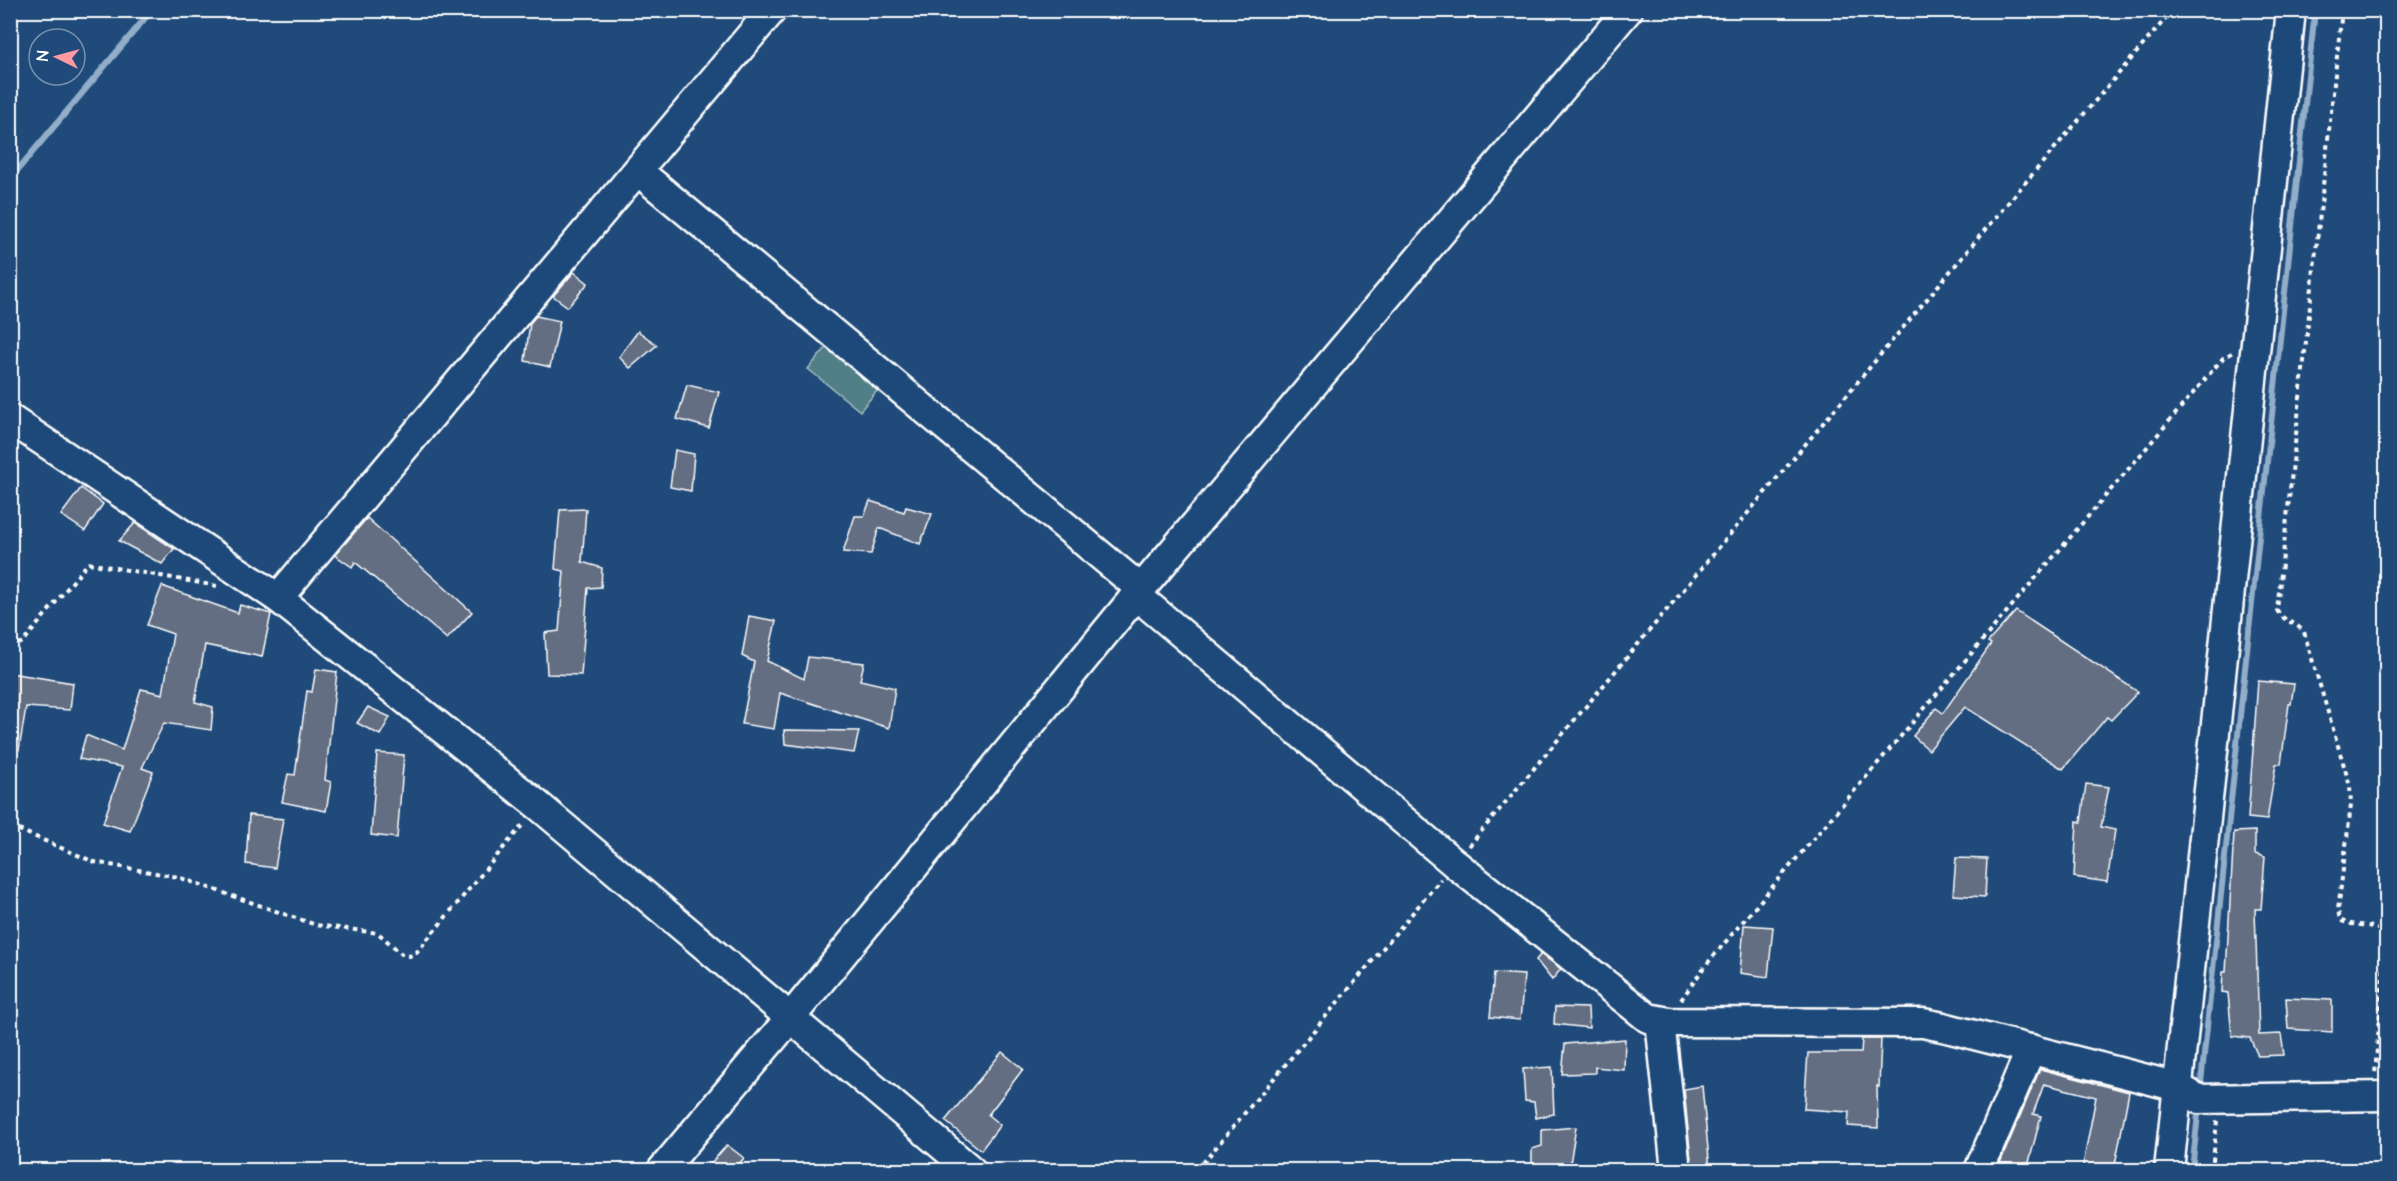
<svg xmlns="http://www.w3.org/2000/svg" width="2397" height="1181" font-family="'Architects Daughter',sans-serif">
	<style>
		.green { fill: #517f88; stroke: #a8bfc4; stroke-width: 1.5 }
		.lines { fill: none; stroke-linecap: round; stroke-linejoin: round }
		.stream { stroke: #92aec9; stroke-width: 6 }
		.building { fill: #636e82; stroke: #fff; stroke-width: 1.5 }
		.minor-casing { stroke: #fff; stroke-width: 33 }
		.path { stroke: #fff; stroke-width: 4; stroke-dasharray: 4.5 4.5; stroke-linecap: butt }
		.minor { stroke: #1f4a7a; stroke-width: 28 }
	</style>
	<rect width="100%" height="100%" fill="#1f4a7a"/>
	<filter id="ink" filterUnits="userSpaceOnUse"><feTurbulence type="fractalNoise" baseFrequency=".0167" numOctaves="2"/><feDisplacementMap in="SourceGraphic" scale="12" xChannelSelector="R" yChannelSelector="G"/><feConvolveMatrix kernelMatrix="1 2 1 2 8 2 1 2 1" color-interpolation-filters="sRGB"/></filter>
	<g filter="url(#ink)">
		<!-- green -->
		<path class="green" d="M831 342 881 386 860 411 808 369Z"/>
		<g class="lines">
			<!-- stream -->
			<g class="stream">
				<path d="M10 179 152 10"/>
				<path d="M2200 1092 2315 10"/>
				<path d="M2192 1170 2199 1105"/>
			</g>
		</g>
		<!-- building -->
		<g class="building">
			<path d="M574 272 588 283 568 307 553 296Z"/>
			<path d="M536 316 560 321 550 367 525 361 530 323Z"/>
			<path d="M638 331 657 345 630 368 619 357Z"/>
			<path d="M687 385 719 392 709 428 677 419Z"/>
			<path d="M675 450 694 454 691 491 670 487Z"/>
			<path d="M81 488 103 504 85 531 61 515Z"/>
			<path d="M870 501 904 512 906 507 932 514 920 544 879 528 871 554 843 552 855 516H864Z"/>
			<path d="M586 509 582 562 602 568 601 587 588 588 581 675 547 674 545 633 559 631 564 571 555 569 560 510Z"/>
			<path d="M367 518 472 612 447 639 355 562 352 567 335 555Z"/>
			<path d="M135 523 174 549 162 564 119 541Z"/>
			<path d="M162 586 238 613 240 605 271 614 262 657 205 645 195 702 213 707 211 730 164 723 142 768 153 772 130 831 103 823 122 767 79 759 86 735 122 750 141 689 163 694 173 634 147 625Z"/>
			<path d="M2016 611 2138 692 2111 720 2107 717 2063 769 1965 707 1929 750 1913 736 1936 708 1943 713 1991 644 1988 642Z"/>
			<path d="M749 616 776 621 767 661 804 679 808 657 864 663 860 680 895 688 889 728 780 693 774 729 742 724 754 662 742 656Z"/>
			<path d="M316 669 337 672 325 780 331 782 326 811 282 802 288 774 295 775 307 691 312 692Z"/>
			<path d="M10 673 73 683 70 710 26 707 19 750 10 749Z"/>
			<path d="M2258 681 2294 684 2291 704H2289L2281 764H2276L2267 820 2248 818Z"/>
			<path d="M368 707 390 717 380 735 357 723Z"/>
			<path d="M784 730 859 731 854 753 785 744Z"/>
			<path d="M377 753 404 755 397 838 371 835Z"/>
			<path d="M2086 784 2109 787 2101 827 2115 830 2107 882 2074 877 2077 821 2081 822Z"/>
			<path d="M249 815 283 819 275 868 246 864Z"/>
			<path d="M2255 831V854L2265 857 2261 909H2255L2259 1035 2281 1034 2284 1055 2258 1056 2250 1038 2232 1036 2228 993 2222 992 2223 972H2226L2234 832Z"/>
			<path d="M1956 858 1987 859 1985 897 1953 895Z"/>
			<path d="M1744 925 1773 927 1768 977 1740 973Z"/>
			<path d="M1541 954 1561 969 1552 980 1536 960Z"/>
			<path d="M1494 973 1524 975 1520 1020 1490 1017Z"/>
			<path d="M2286 998 2332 1000V1032L2288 1029Z"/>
			<path d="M1555 1007 1588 1008 1589 1028 1554 1024Z"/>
			<path d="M1625 1039 1624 1070 1595 1067V1073L1562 1074 1565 1044Z"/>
			<path d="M1862 1039H1881L1879 1087 1877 1086 1878 1128 1848 1126 1849 1112 1804 1109 1808 1053H1861Z"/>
			<path d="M1002 1052 1023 1069 988 1115 1000 1125 981 1150 945 1121Z"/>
			<path d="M1552 1067 1554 1114 1536 1118 1534 1102 1525 1101 1523 1069Z"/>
			<path d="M2040 1069 2129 1092 2114 1170H2082L2096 1097 2044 1084 2033 1114 2041 1116 2027 1170H1997Z"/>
			<path d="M1702 1086 1710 1170H1692L1684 1089Z"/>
			<path d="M1576 1127 1569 1170H1532V1149L1542 1146V1130Z"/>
			<path d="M727 1145 744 1158 734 1170H705Z"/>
		</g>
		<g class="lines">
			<!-- minor casing -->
			<g class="minor-casing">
				<g id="minor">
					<path d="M638 171 1141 589"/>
					<path d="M10 419 278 598 539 806 971 1170"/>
					<path d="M1136 595 1454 863 1648 1018 1669 1022 1923 1023 1943 1027 2178 1087 2198 1099 2386 1096"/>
					<path d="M278 598 772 10"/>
					<path d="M1660 1021 1676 1170"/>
					<path d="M662 1170 791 1017 1141 589 1628 10"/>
					<path d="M1979 1170 2031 1049"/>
					<path d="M2169 1170 2291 10"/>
				</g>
			</g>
			<!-- path -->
			<g class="path">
				<path d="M2342 10 2277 610C2283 622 2296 622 2304 632L2350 786 2351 805 2338 910 2340 920C2355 929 2378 920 2386 938L2375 1074"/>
				<path d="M10 648 23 642 88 563 217 586"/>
				<path d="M10 826 94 862 178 877 316 925 378 933 403 955 409 956 415 954 525 822"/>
				<path d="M1469 846 1989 225 2173 10"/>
				<path d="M1681 1000 1705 966 2223 358 2232 353"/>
				<path d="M1197 1170 1441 879"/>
				<path d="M2212 1170 2217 1121"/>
			</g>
			<!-- minor -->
			<use href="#minor" class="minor"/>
		</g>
	</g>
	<!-- margin -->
	<rect width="2397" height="1181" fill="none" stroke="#1f4a7a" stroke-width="36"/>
	<rect x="18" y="18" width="2361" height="1145" fill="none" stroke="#fff" stroke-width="2" filter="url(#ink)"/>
	<!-- north arrow -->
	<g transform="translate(57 57) rotate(275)"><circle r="28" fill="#1f4a7a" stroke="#7992af" stroke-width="1.5"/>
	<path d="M0-4.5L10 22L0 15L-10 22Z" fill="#ff9aa2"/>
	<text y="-9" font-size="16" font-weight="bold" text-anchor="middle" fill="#ffffff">N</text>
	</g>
</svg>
